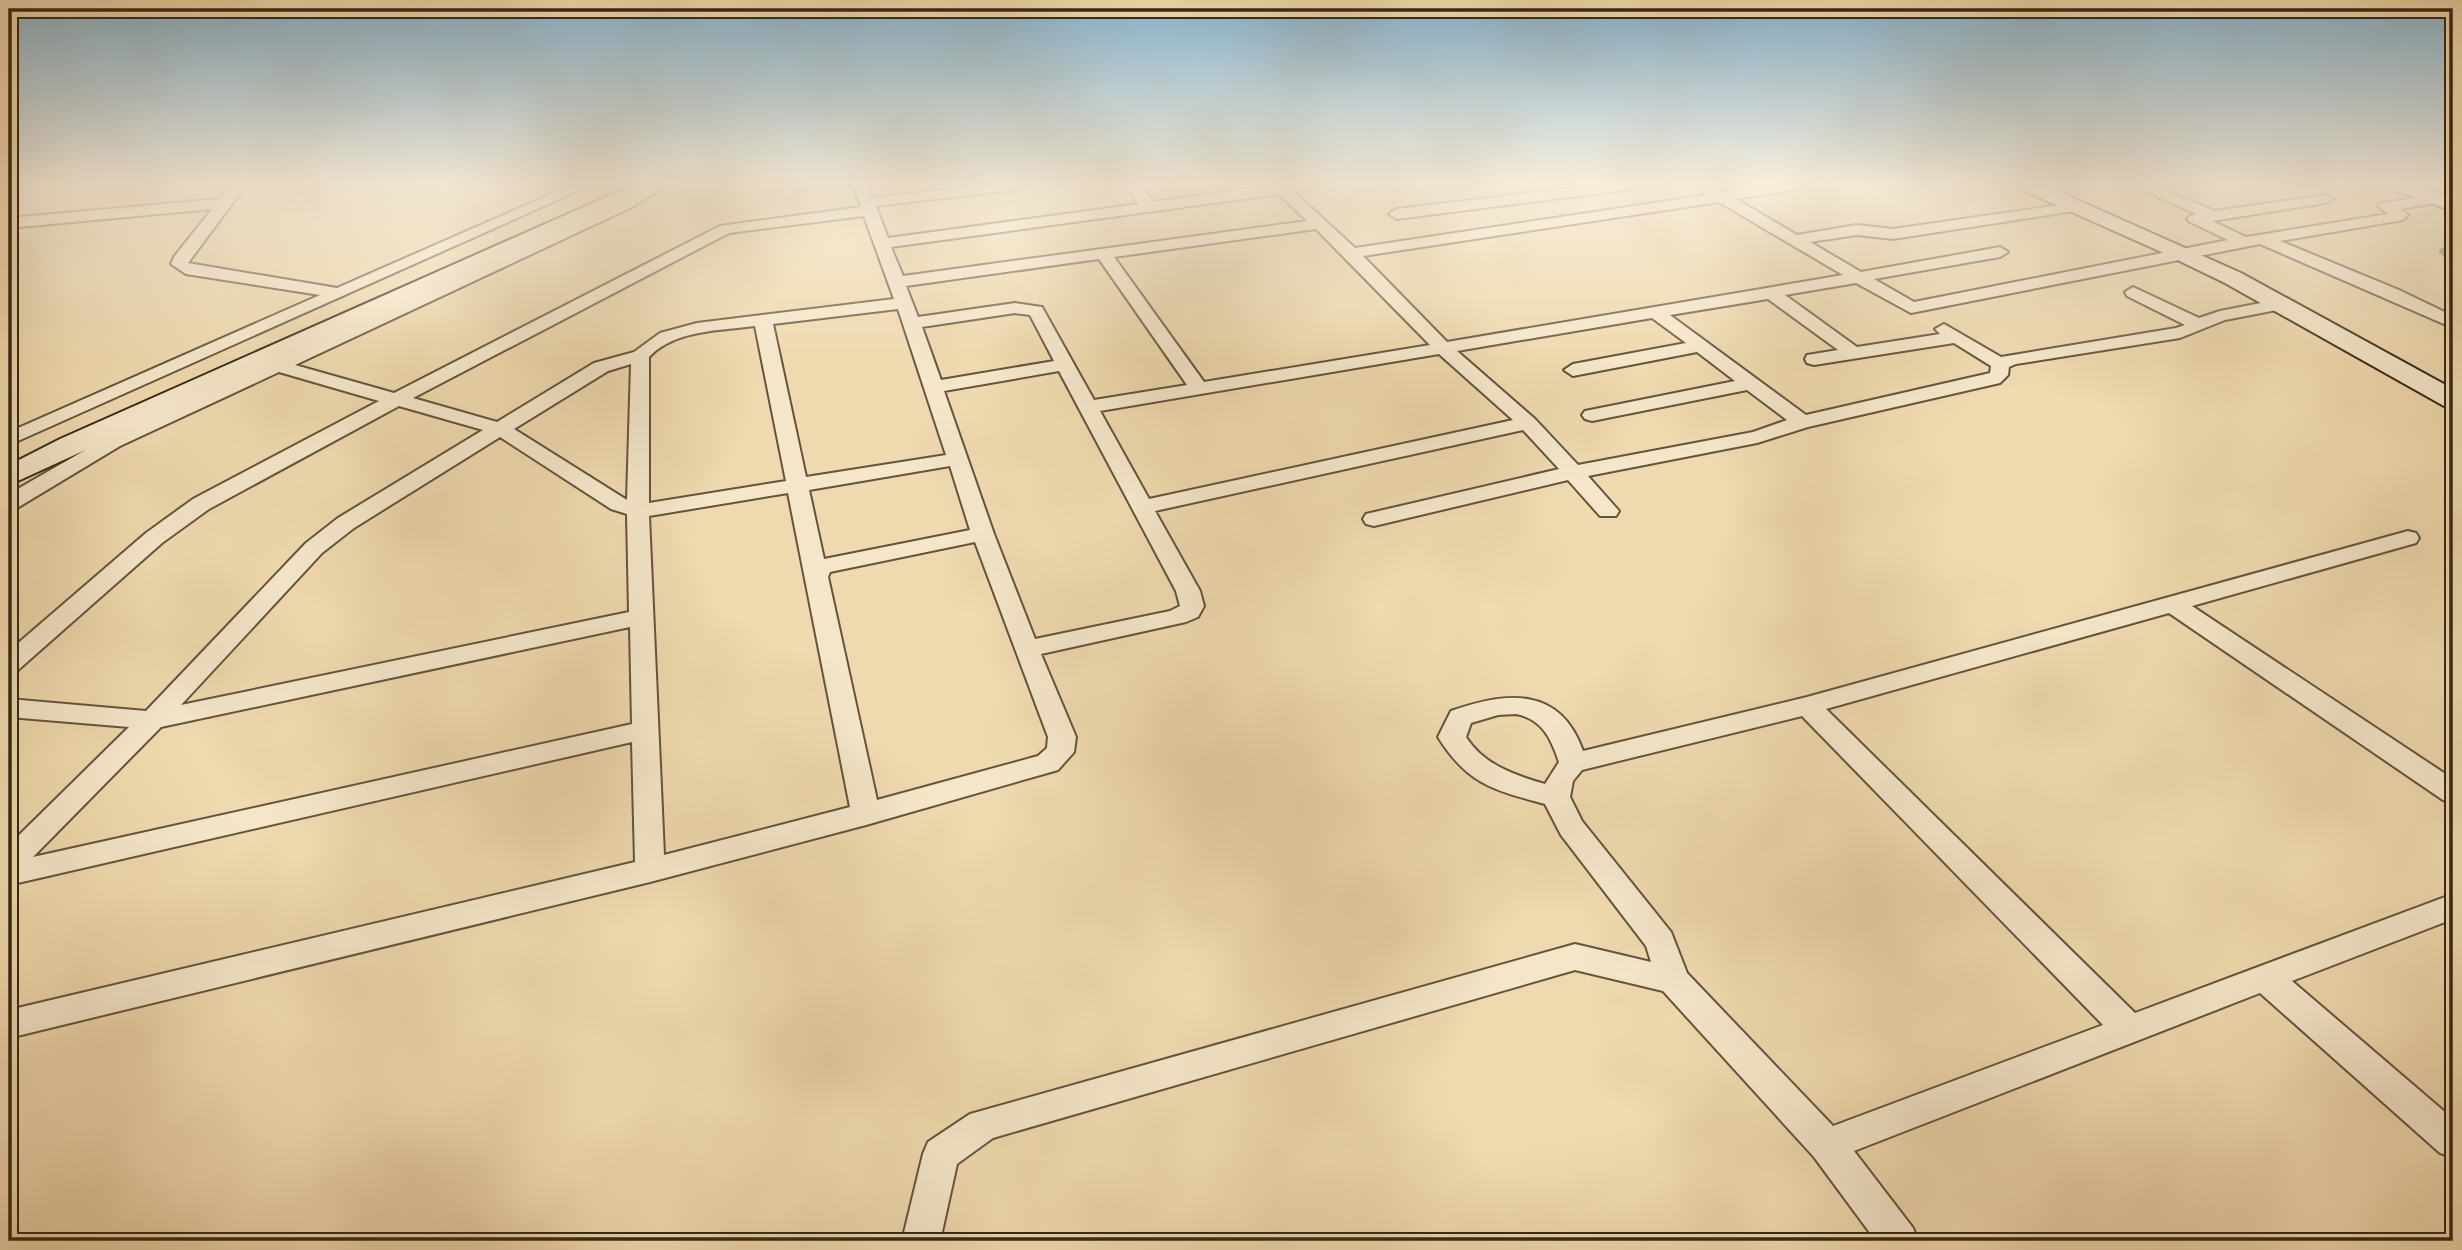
<svg xmlns="http://www.w3.org/2000/svg" width="2462" height="1250" font-family="Alegreya,serif">
	<style>
		.lines { fill: none; stroke-linecap: round; stroke-linejoin: round }
		.stream { stroke: #728072; stroke-width: 6 }
		.street-casing { stroke: #64543c; stroke-width: 4 }
		.secondary-casing { stroke: #352816; stroke-width: 4 }
		.street { fill: #f5e6ca; fill-rule: evenodd }
		.secondary { fill: #f5e6ca; fill-rule: evenodd }
	</style>
	<rect width="100%" height="100%" fill="#efd9ae"/>
	<filter id="stains"><feTurbulence type="fractalNoise" baseFrequency=".00286" numOctaves="4"/><feColorMatrix values="0 0 0 0 .2 0 0 0 0 .09 0 0 0 0 .02 0 0 0 .5 -.17"/></filter>
	<radialGradient id="worn" r=".72"><stop offset=".6" stop-color="#630" stop-opacity="0"/><stop offset="1" stop-color="#630" stop-opacity=".3"/></radialGradient>
	<g class="lines">
		<!-- stream -->
		<path class="stream" d="M2453 247 2442 251 2453 261"/>
		<!-- street casing -->
		<g class="street-casing">
			<g id="street">
				<path d="M231 185H246L188 263 337 288 572 185H591L9 445V432L320 295 186 274 171 264 174 257 212 209 9 228V218L220 199Z"/>
				<path d="M650 185H668L632 207 295 365 394 393 720 226 861 207 853 185H867L872 198 983 185H1027L1020 189 876 206 888 238 1139 204 1124 185H1139L1154 202 1271 185H1318L1316 188 1294 192 1355 248 1707 195 1694 185H1711L1724 192 1770 185H1806L1799 189 1736 199 1797 235 1857 225 1893 229 2074 203 2081 207 2074 211 1893 239 1857 235 1810 242 1861 272 2000 247 2008 252 2000 257 1874 279 1914 302 2228 240 2190 222 2187 219 2190 216 2196 214 2132 185H2152L2215 211 2326 195 2333 199 2326 203 2212 221 2246 237 2388 214 2378 206 2380 203 2438 195 2443 196 2445 199 2443 202 2400 209 2408 215 2403 220 2280 241 2399 290 2453 316V328L2260 244 1911 313 1856 283 1785 295 1857 347 1940 334 1935 329 1944 324 2001 357 2176 328 2185 325 2127 296 2125 292 2133 287 2199 318 2220 311 2281 299 2290 304 2287 308 2225 320 2180 338 2016 364 2009 367 2008 375 2000 383 1808 427 1757 443 1588 476 1619 511 1616 516H1600L1568 480 1374 526 1366 524 1363 519 1366 514 1559 469 1523 430 1155 511 1200 591 1204 606 1198 617 1186 622 1041 654 1076 737 1074 752 1058 770 866 825 650 882 9 1038V1010L635 862 632 742 9 885V845L129 727 9 717V699L146 711 306 543 338 518 483 430 399 406 209 509 162 543 18 670 9 672V651L146 533 193 499 379 401 279 372 120 446 17 508 9 509V494L106 438 622 201ZM1279 194 1307 221 903 276 891 247ZM1719 202 1843 275 1447 342 1363 256ZM864 216 894 299 697 323 660 333 634 352 594 363 497 422 413 398 729 233ZM1316 229 1430 345 1204 382 1114 257ZM1099 259 1187 385 1094 400 1042 307 1015 303 918 317 906 286ZM1768 299 1838 350 1807 355 1805 359 1807 363 1814 365 1954 343 1991 366 1990 373 1806 415 1670 315ZM898 309 946 455 806 477 773 324ZM1015 313 1030 315 1054 361 941 380 922 327ZM1652 318 1686 343 1573 364 1564 370 1573 376 1697 352 1735 381 1585 411 1582 415 1585 419 1592 421 1747 390 1787 420 1753 432 1578 465 1535 419 1457 351ZM755 326 786 481 649 503V357C676 329 720 331 755 326ZM1439 354 1513 420 1149 499 1100 411ZM631 364 627 500 514 429 608 371ZM1059 371 1176 591 1180 606 1170 611 1035 639 994 534 944 391ZM500 437 611 509 627 514 629 612 181 705 322 553 354 528ZM950 466 970 530 824 559 809 490ZM788 493 850 807 664 855 649 516ZM975 542 1048 737 1047 748 1038 756 877 800 828 577 830 572ZM630 627 632 724 33 857 161 727Z"/>
				<path d="M1597 185H1639L1632 189 1397 219 1389 214 1397 209Z"/>
				<path d="M2408 531 2416 533 2419 538 2416 543 2192 606 2453 779V803L2443 800 2169 613 1826 709 2135 1013 2453 894V919L2292 981 2453 1119V1157L2440 1153 2260 993 1854 1151 1913 1228 1918 1241H1876L1814 1157 1663 991 1575 970 993 1138 957 1164 940 1241H902L923 1154 928 1142 970 1114 1575 944 1651 962 1646 946 1561 835 1545 804C1494 790 1468 785 1438 737L1451 711C1505 692 1560 685 1583 751L1807 697ZM1516 714C1542 719 1551 738 1559 762L1545 784C1514 775 1484 765 1466 737L1471 723 1498 715ZM1802 716 2103 1025 1833 1126 1687 973 1671 932 1582 821 1570 797 1573 781 1582 770Z"/>
			</g>
		</g>
		<!-- secondary casing -->
		<g class="secondary-casing">
			<g id="secondary">
				<path d="M633 185H659L656 189 9 485V465L60 439Z"/>
				<path d="M2017 185H2044L2241 273 2453 389V408L2444 406 2225 283 2157 250 2020 189Z"/>
				<path d="M2388 185H2417L2453 198V211L2391 189Z"/>
			</g>
		</g>
		<!-- street -->
		<use href="#street" class="street"/>
		<!-- secondary -->
		<use href="#secondary" class="secondary"/>
	</g>
	<!-- sky -->
	<linearGradient id="sky" x2="0" y2="1"><stop stop-color="#89b6d1"/><stop offset="0.51" stop-color="#f8eedb"/><stop offset="1" stop-color="#f8eedb" stop-opacity="0"/></linearGradient>
	<rect width="2462" height="360" fill="url(#sky)"/>
	<!-- margin -->
	<rect width="2462" height="1250" fill="none" stroke="#efd9ae" stroke-width="35"/>
	<rect x="10" y="10" width="2441" height="1229" fill="none" stroke="#352816" stroke-width="3.5"/>
	<rect x="18" y="18" width="2427" height="1215" fill="none" stroke="#352816" stroke-width="2"/>
	<rect width="100%" height="100%" filter="url(#stains)"/>
	<rect width="100%" height="100%" fill="url(#worn)"/>
</svg>
